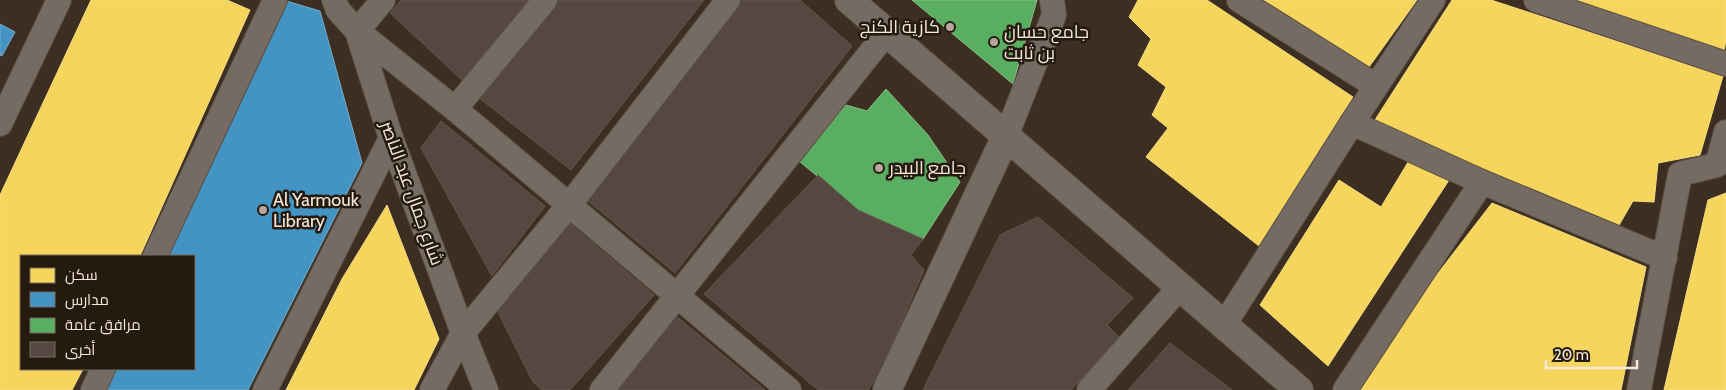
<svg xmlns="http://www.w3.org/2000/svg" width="1726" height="390" font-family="Cabin,Cairo,sans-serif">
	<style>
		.homes { fill: #f6d55c; stroke: #f6db82 }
		.schools { fill: #4393c3; stroke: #79acca }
		.public { fill: #5aae61; stroke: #89bf85 }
		.building { fill: #544841; stroke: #63564d }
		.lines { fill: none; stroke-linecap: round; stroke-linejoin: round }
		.street-casing { stroke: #584d42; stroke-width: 26 }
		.secondary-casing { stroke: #584d42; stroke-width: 30 }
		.street { stroke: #766b62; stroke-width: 24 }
		.secondary { stroke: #766b62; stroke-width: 28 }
		.poi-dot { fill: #b5a799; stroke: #241a10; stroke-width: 2 }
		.labels { text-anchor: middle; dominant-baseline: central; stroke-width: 5; stroke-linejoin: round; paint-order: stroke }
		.poi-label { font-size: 18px; fill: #f6e8d9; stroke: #241a10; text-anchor: start }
		.street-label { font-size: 18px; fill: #f6e8d9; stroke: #241a10 }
	</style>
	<rect width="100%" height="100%" fill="#3c2f22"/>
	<!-- homes -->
	<g class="homes">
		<path d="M91 0H227L250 10 140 256H21V369H83L72 390H0V195Z"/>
		<path d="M1138 0H1207L1353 97 1259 246 1146 157 1168 128 1152 115 1166 87 1138 65 1151 39 1129 17Z"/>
		<path d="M1262 0H1417L1369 67Z"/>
		<path d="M1452 0H1491L1723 76 1700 155 1658 163 1654 202 1633 201 1618 227 1373 123Z"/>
		<path d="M1573 0H1726V39L1724 52Z"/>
		<path d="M1410 159 1451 177 1328 366 1260 305 1339 180 1381 207Z"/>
		<path d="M1726 193V390H1664L1708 200Z"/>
		<path d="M1492 203 1646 267 1621 390H1356L1351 386Z"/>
		<path d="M387 205 439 339 414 390H286L342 279Z"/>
	</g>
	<!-- schools -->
	<g class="schools">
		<path d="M283 0 320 11 362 163 248 390H103L113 369H194V256H165Z"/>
		<path d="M0 24 15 32 2 56 0 55Z"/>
	</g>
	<!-- public -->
	<g class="public">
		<path d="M912 0H1037L1013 84Z"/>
		<path d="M886 89 928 135 960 182 923 239 858 210 799 161 846 105 867 111Z"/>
	</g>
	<!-- building -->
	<g class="building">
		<path d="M401 0H529L462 80 390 13Z"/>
		<path d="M557 0H704L571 170 478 97Z"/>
		<path d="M742 0H800L852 46 675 273 588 201Z"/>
		<path d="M441 121 545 206 492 276 421 148Z"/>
		<path d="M818 175 858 210 923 239 911 255 924 270 879 374 868 390H818L704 294Z"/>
		<path d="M1038 217 1133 298 1107 325 1119 337 1071 390H923L1000 235Z"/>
		<path d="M568 222 654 295 570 390H542L533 382 496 308Z"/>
		<path d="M675 315 765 390H618Z"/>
		<path d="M1170 343 1232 390H1128Z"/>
	</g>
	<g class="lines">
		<!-- street casing -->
		<g class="street-casing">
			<g id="street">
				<path d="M334 0 338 10 357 31 391 138 463 333 486 390"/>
				<path d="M383 0 357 31 455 109 789 390"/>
				<path d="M1239 0 1376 86"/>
				<path d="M1536 0 1726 64"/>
				<path d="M455 109 545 0"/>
				<path d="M1352 123 1482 182 1665 258"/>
				<path d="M0 124 59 0"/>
				<path d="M1007 134 1054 15 1052 0"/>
				<path d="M155 256 275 0"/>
				<path d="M1224 325 1352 123 1433 0"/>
				<path d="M93 390 103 369"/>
				<path d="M265 390 391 138"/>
				<path d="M432 390 463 333 570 204 728 0"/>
				<path d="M602 390 887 32"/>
				<path d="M1089 390 1180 287"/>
				<path d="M1345 390 1482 182"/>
				<path d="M1639 390 1680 174 1717 165 1726 132"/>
			</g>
		</g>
		<!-- secondary casing -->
		<g class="secondary-casing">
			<g id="secondary">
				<path d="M849 0 1299 390"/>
				<path d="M887 390 1007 134"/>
			</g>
		</g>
		<!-- street -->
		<use href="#street" class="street"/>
		<!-- secondary -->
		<use href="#secondary" class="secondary"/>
	</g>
	<!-- markers -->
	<g class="poi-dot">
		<circle cx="950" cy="27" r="5"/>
		<circle cx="994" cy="42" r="5"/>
		<circle cx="879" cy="168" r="5"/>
		<circle cx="263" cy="210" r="5"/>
	</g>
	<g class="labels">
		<!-- poi labels -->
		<g class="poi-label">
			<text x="940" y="27" text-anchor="end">كازية الكنج</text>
			<text x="1004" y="32">جامع حسان<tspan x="1004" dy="21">بن ثابت</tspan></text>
			<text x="889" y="168">جامع البيدر</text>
			<text x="273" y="200">Al Yarmouk<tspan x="273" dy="21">Library</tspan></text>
		</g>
		<!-- street labels -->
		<g class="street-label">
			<text transform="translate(412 193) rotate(70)">شارع جمال عبد الناصر</text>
		</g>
	</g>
	<!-- legend -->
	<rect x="20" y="255" width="175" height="115" fill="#241a10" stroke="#786c60"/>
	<rect x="30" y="268" width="25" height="15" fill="#f6d55c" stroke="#786c60"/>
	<text x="65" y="280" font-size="15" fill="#f6e8d9">سكن</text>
	<rect x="30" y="292" width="25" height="15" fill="#4393c3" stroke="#786c60"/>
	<text x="65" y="305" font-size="15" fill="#f6e8d9">مدارس</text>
	<rect x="30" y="318" width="25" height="15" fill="#5aae61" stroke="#786c60"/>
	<text x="65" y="330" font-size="15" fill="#f6e8d9">مرافق عامة</text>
	<rect x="30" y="342" width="25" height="15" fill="#544841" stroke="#786c60"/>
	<text x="65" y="355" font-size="15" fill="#f6e8d9">أخرى</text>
	<!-- scale -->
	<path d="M1546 360v8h91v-8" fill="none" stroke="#f6e8d9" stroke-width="2.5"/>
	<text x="1554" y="360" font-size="15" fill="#f6e8d9" stroke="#241a10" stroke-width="4" paint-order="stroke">20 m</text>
</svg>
